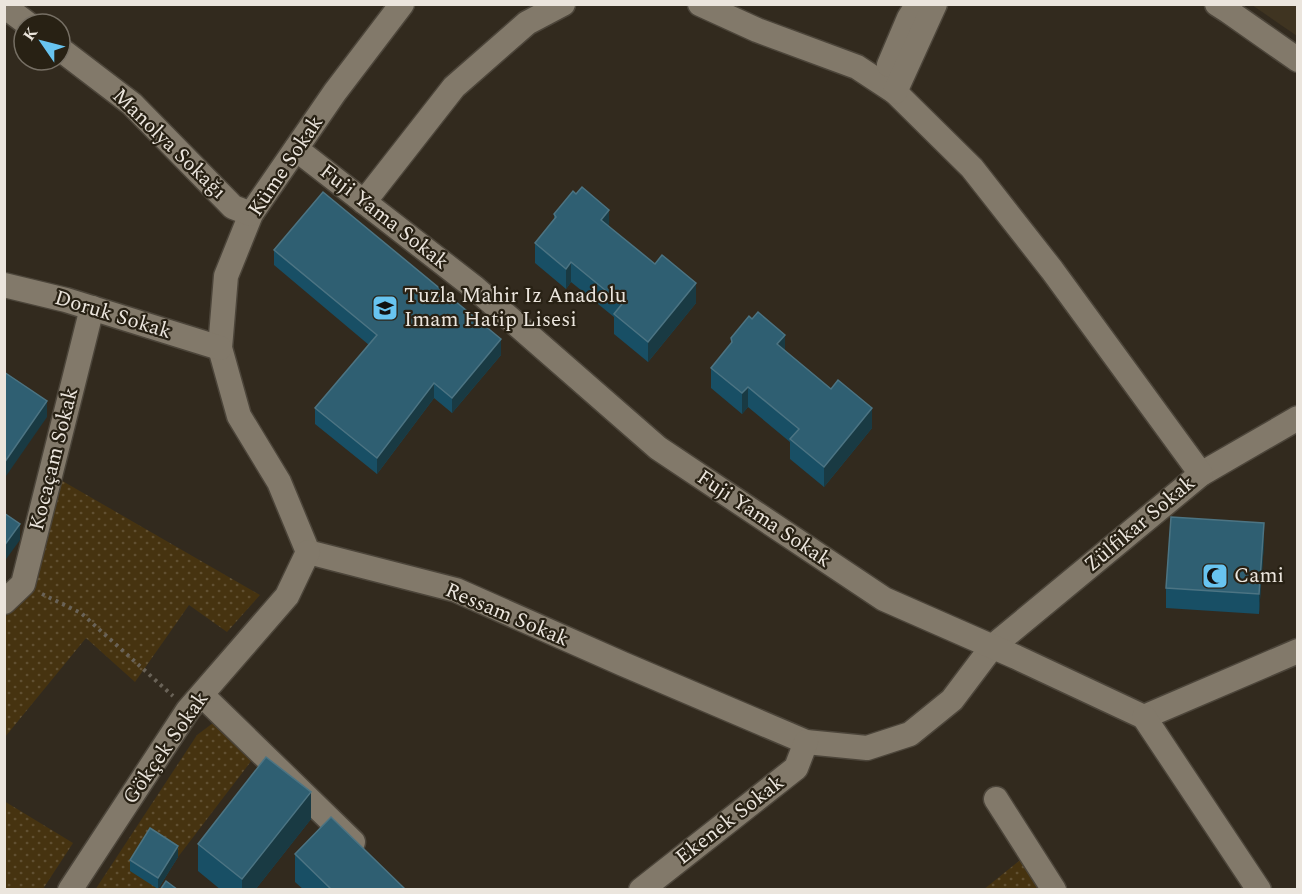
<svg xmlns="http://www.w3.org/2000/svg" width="1302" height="894" font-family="Spectral,serif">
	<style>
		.built { fill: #3f3421 }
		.grass { fill: url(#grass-dots) }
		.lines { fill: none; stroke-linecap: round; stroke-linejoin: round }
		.street-casing { stroke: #4c453a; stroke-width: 27 }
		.path { stroke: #6a6358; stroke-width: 4; stroke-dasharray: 3 4.5; stroke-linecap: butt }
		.street { stroke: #82796a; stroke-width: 24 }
		.wall { fill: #184f65 }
		.shaded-wall { fill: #193a43 }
		.building { fill: #2f5f72; stroke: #4c7483; stroke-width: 1.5 }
		.labels { text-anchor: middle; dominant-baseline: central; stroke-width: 4.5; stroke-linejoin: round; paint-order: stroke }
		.street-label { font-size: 21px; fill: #ebe5dd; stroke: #282114 }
		.poi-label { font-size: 21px; fill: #ebe5dd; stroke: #282114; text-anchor: start }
	</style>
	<defs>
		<pattern id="grass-dots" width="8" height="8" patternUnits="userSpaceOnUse" patternTransform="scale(1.5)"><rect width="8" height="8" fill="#463310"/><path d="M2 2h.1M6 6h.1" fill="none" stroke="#615032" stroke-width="1.8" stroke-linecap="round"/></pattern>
	</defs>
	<rect width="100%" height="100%" fill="#322a1e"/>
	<!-- built -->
	<path class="built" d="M1252 5H1297V36Z"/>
	<!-- grass -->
	<g class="grass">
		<path d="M59 479 260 595 227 632 189 605 135 682 86 638 5 737V617L24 600 36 580Z"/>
		<path d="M213 723 252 760 178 857 156 889 95 890 197 735Z"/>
		<path d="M4 801 73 843 43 889H5Z"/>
		<path d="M1024 857 1045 890H983Z"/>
	</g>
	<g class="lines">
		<!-- street casing -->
		<g class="street-casing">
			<g id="street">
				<path d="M402 4 335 92 251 214 226 276 220 348 239 416 279 482 308 552 456 590 623 664 806 742 867 748 910 734 952 700 992 647 1201 474 1298 418"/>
				<path d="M700 4 757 30 857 67 895 92 972 168 1052 270 1201 474"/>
				<path d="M1217 4 1228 11 1298 60"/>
				<path d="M4 6 28 24"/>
				<path d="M60 49 132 104 233 207 251 214"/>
				<path d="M889 65 909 18 918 4"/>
				<path d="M895 92 935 4"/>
				<path d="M296 149 475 288 658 448 884 599 1016 657 1144 717 1298 651"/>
				<path d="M364 202 454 87 527 23 563 4"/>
				<path d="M4 285 66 300 220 348"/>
				<path d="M4 602 23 584 92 308"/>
				<path d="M202 695 353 842"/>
				<path d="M1144 717 1259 890"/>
				<path d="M996 799 1054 890"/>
				<path d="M70 890 188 710 287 596 308 552"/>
				<path d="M641 890 796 768 806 742"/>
			</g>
		</g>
		<!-- path -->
		<path class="path" d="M42 594 81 613 173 696"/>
		<!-- street -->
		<use href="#street" class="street"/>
	</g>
	<!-- wall -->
	<g class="wall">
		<path d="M554 214 609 226 696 303 648 362 614 334V317L571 282 566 289 535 263V243L554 219Z"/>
		<path d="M274 250 501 355 452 413 434 398 377 474 315 424V408L369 345 274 265Z"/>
		<path d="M731 338 785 351 872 428 824 487 790 459V442L748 407 742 414 711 388V368L731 344Z"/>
		<path d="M1264 543 1259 614 1166 608V588Z"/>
		<path d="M311 819 255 890H221L198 871V844Z"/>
		<path d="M295 854 406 890H304L295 882Z"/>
		<path d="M178 857 158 889 130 871V860Z"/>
	</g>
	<!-- shaded-wall -->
	<g class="shaded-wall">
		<path d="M609 210V230L601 220Z"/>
		<path d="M571 262V282L566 289V269Z"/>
		<path d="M696 283V303L648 362V342Z"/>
		<path d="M785 335V355L777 344Z"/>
		<path d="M501 339V355L452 413V398Z"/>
		<path d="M434 383V398L377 474V458Z"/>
		<path d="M748 387V407L742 414V393Z"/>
		<path d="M47 401V417L4 479V463Z"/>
		<path d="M872 408V428L824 487V467Z"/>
		<path d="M1264 523V543L1259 614V594Z"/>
		<path d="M20 524V540L4 562V546Z"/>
		<path d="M311 792V819L255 890H242V879Z"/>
		<path d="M178 846V857L158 889V878Z"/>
	</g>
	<!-- building -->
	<g class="building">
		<path d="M582 187 609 210 601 220 655 264 662 255 696 283 648 342 614 314 622 304 571 262 566 269 535 243 556 217 554 214 573 191 576 194Z"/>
		<path d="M323 192 501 339 452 398 434 383 377 458 315 408 377 335 274 250Z"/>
		<path d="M758 312 785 335 777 344 831 389 838 380 872 408 824 467 790 439 799 429 748 387 742 393 711 368 732 342 731 338 749 316 752 319Z"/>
		<path d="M4 372 47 401 4 463Z"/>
		<path d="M4 513 20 524 4 546Z"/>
		<path d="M1171 517 1264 523 1259 594 1166 588Z"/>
		<path d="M266 757 311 792 242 879 198 844Z"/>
		<path d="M331 817 406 890H332L295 854Z"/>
		<path d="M150 828 178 846 158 878 130 860Z"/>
		<path d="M166 881 178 890H160Z"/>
	</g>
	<!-- icons -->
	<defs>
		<g id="school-square" transform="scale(1.35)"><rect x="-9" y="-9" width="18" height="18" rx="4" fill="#68c4f0" stroke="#282114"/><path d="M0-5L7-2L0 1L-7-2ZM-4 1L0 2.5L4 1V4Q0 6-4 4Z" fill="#111"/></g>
		<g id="mosque-square" transform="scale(1.35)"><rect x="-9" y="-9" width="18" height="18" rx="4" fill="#68c4f0" stroke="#282114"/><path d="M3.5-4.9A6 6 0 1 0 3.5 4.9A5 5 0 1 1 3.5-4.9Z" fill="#111"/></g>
	</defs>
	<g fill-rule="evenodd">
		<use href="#school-square" x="385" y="308"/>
		<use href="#mosque-square" x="1215" y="576"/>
	</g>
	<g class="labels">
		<!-- street labels -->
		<g class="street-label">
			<text transform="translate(169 144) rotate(44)">Manolya Sokağı</text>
			<text transform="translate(286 166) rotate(-56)">Küme Sokak</text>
			<text transform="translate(384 217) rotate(38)">Fuji Yama Sokak</text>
			<text transform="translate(113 315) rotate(17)">Doruk Sokak</text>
			<text transform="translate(54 459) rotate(-76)">Kocaçam Sokak</text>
			<text transform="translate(764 519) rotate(34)">Fuji Yama Sokak</text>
			<text transform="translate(1140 524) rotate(-40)">Zülfikar Sokak</text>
			<text transform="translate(507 615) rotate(23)">Ressam Sokak</text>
			<text transform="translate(166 748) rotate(-55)">Gökçek Sokak</text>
			<text transform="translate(730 820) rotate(-38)">Ekenek Sokak</text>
		</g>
		<!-- poi labels -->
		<g class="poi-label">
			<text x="404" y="296">Tuzla Mahir Iz Anadolu<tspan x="404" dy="24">Imam Hatip Lisesi</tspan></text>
			<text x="1234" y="576">Cami</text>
		</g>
	</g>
	<!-- border -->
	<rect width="1302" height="894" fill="none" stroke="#ebe5dd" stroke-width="12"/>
	<!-- north arrow -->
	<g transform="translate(42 42) rotate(305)"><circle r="28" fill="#282114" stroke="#766f64" stroke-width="1.5"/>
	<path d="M0-4.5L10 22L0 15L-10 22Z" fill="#68c4f0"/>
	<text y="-9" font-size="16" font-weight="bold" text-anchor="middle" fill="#ebe5dd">K</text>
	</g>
</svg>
